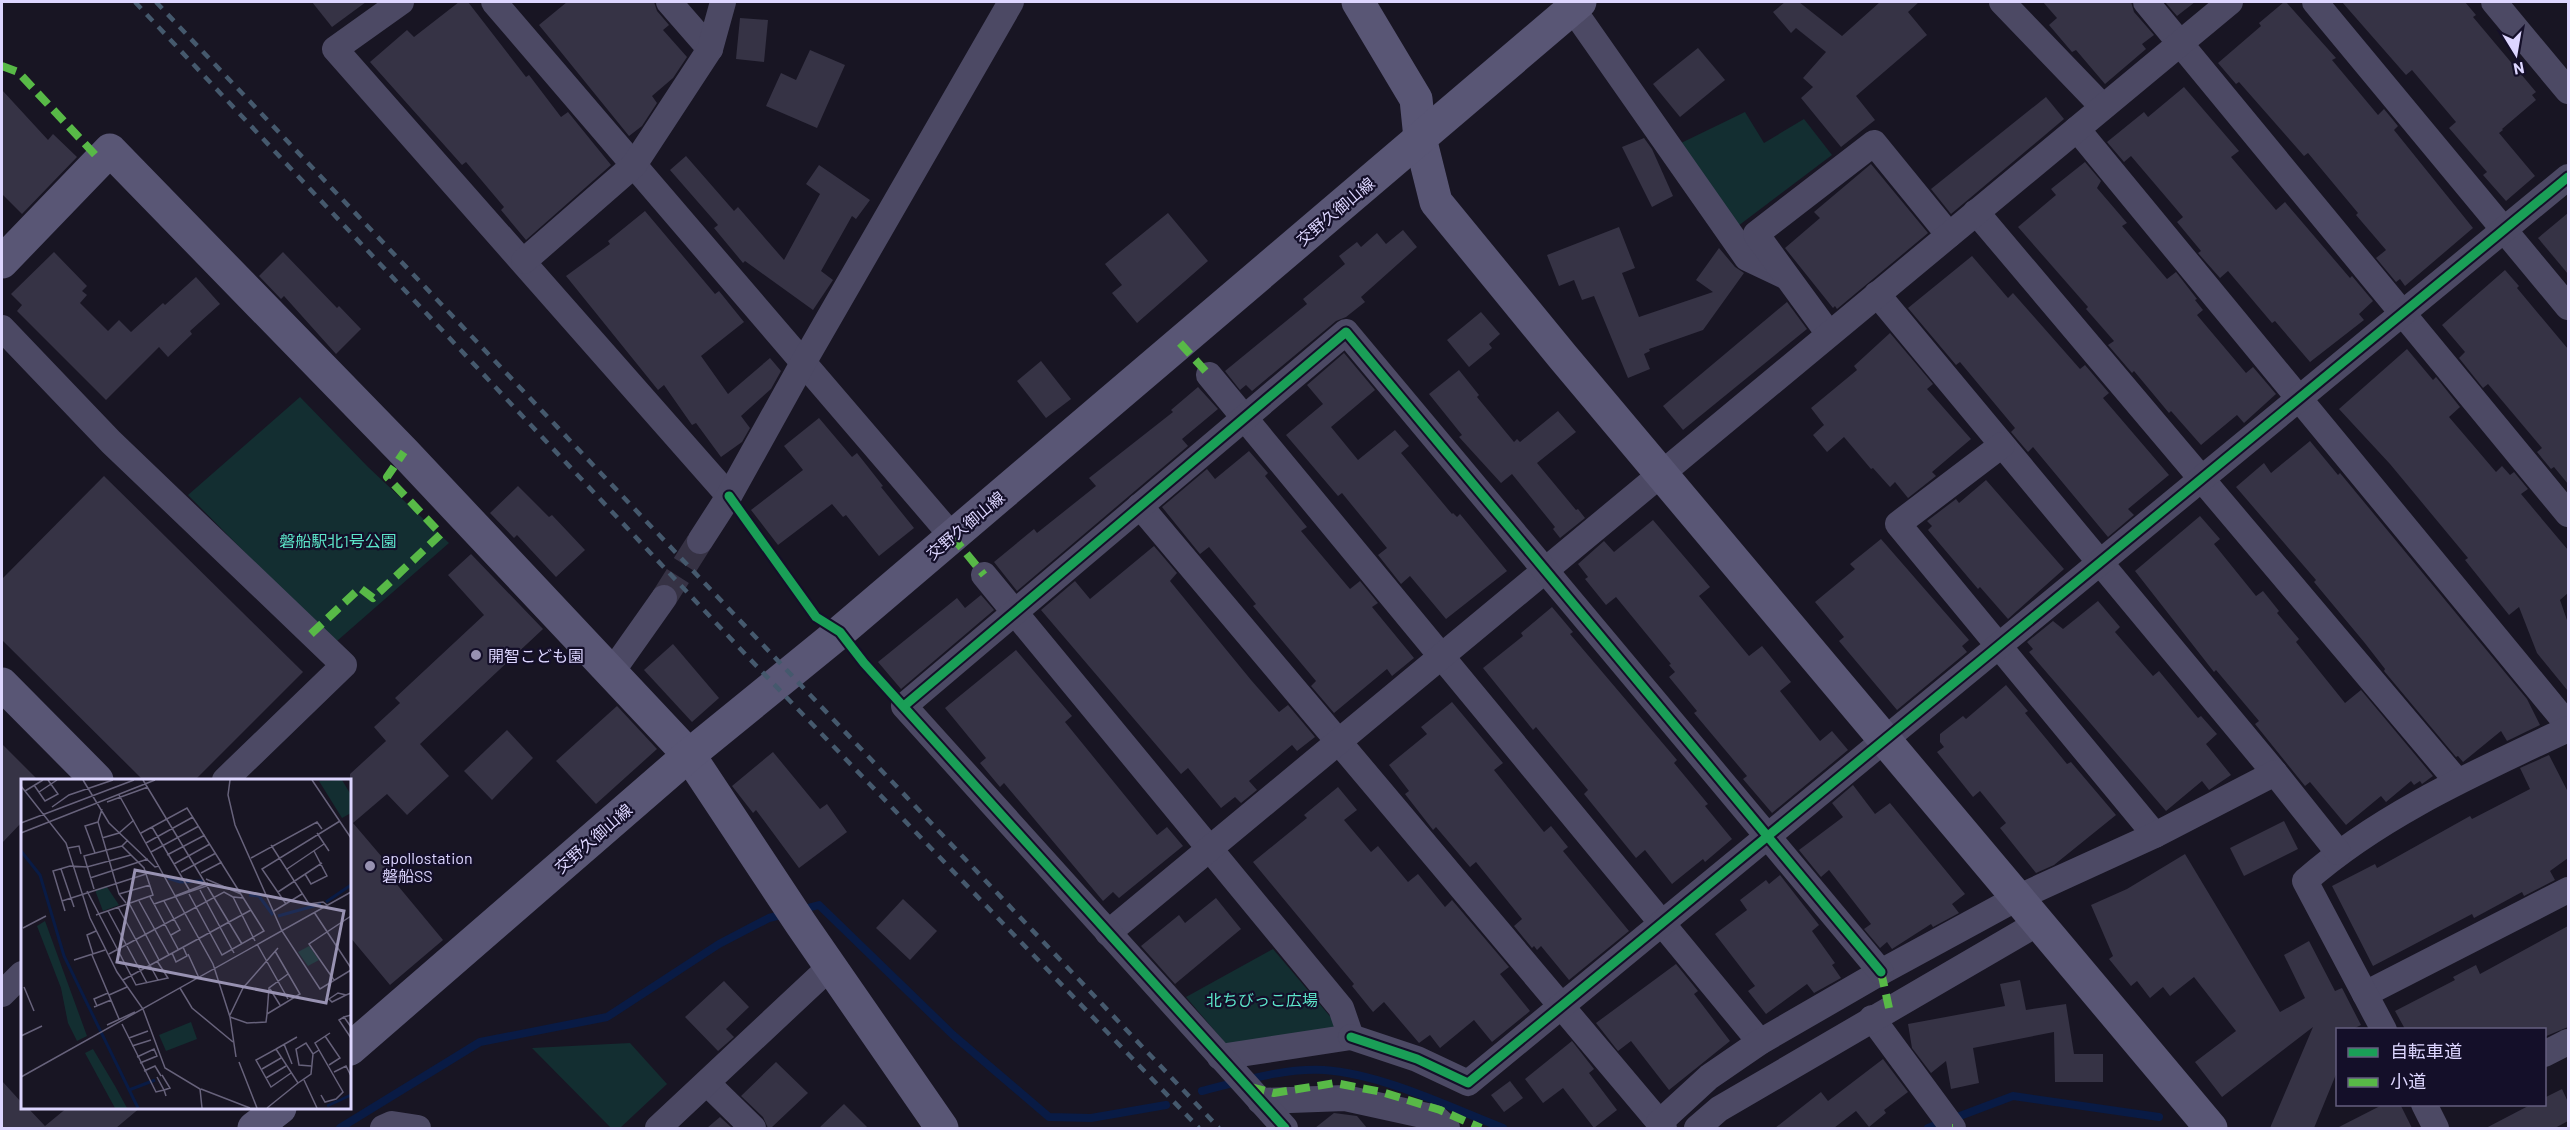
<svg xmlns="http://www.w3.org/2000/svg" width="2570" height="1130" font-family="Barlow,'Noto Sans JP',sans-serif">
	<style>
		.green { fill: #132e31 }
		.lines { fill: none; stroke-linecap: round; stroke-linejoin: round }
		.stream { stroke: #091b45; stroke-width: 8 }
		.building { fill: #363345 }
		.street-tunnel { stroke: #363244; stroke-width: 26; stroke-dasharray: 26 13; stroke-linecap: butt }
		.street { stroke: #4c4964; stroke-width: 26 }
		.secondary { stroke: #595675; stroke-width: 33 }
		.rail { stroke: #45596d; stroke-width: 4.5; stroke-dasharray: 9 8; stroke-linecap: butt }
		.quiet { stroke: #58b947; stroke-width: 8; stroke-dasharray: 15 8; stroke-linecap: butt }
		.cycleway-casing { stroke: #140f29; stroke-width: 13 }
		.cycleway { stroke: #1a9f57; stroke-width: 9 }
		.poi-dot { fill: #9892b2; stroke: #140f29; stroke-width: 2 }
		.labels { text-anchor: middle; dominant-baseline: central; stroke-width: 4.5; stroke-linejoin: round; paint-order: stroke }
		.street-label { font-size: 16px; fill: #ddd6ff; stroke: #140f29 }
		.park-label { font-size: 16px; fill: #5ce5c9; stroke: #140f29 }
		.poi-label { font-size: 16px; fill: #ddd6ff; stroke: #140f29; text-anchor: start }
		.inset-river { fill: none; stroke: #091b45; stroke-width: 3 }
		.inset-road { fill: none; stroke: #67627b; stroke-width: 1.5 }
		.view { fill: #9892b2; fill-opacity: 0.15; stroke: #9892b2; stroke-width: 3 }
		.inset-edge { fill: none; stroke: #ddd6ff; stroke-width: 3 }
	</style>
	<rect width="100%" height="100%" fill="#181523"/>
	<!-- green -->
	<g class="green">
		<path d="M1745 112 1764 143 1804 119 1832 155 1738 226 1679 144Z"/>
		<path d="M300 397 368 467 449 543 337 641 319 627 188 495Z"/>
		<path d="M1273 949 1339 1027 1226 1044 1186 997Z"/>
		<path d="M630 1043 667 1084 620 1128H611L532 1048Z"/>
	</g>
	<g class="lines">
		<!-- stream -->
		<g class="stream">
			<path d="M800 910 819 905 953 1035 1049 1117 1091 1118 1166 1105"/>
			<path d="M1202 1091C1242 1081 1283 1068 1324 1070 1382 1074 1449 1107 1503 1128"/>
			<path d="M340 1128 480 1042 607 1017 719 944 769 918 785 914"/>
			<path d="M1928 1128 2013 1096 2159 1117"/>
		</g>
	</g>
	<!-- building -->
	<g class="building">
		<path d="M312 2H366L332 27Z"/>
		<path d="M459 2H468L526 77 529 75 561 117 568 112 611 165 526 240 501 210 504 207 466 162 462 165 370 62 407 30 414 37Z"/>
		<path d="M567 2H654L657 11 669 25 663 30 687 57 673 78 652 96 657 103 642 126 629 136 539 25Z"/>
		<path d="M1785 2H1799L1842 36 1880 2H1919L1908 12 1927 35 1856 96 1875 120 1841 147 1801 98 1813 87 1803 78 1826 52 1796 28 1791 33 1773 12Z"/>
		<path d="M2043 2H2131L2134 12 2154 35 2142 44 2146 49 2105 84 2076 50 2072 52 2049 25 2057 18Z"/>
		<path d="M2165 2H2195L2177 16Z"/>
		<path d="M2284 2H2286L2336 58 2332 60 2378 115 2384 109 2398 126 2394 130 2473 228 2405 286 2400 279 2396 282 2376 258 2386 250 2356 215 2358 213 2308 153 2304 156 2239 82 2236 84 2218 63 2261 26 2259 23Z"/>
		<path d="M2342 2H2465L2476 15 2473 17 2536 92 2532 95 2536 100 2502 129 2503 130 2499 133 2535 176 2506 201 2483 175 2487 172 2449 128 2456 122 2412 70 2406 75Z"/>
		<path d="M740 18 768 20 764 62 736 59Z"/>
		<path d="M1698 48 1725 80 1680 117 1653 84Z"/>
		<path d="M810 50 845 65 817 128 766 106 781 73 796 80Z"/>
		<path d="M2184 87 2239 151 2231 157 2276 210 2285 202 2350 278 2352 276 2373 301 2359 314 2364 320 2310 362 2275 321 2272 323 2228 271 2220 278 2198 253 2201 251 2177 222 2183 217 2131 156 2124 162 2107 142 2144 112 2148 117Z"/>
		<path d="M2 90 48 140 53 134 77 157 22 214 2 194Z"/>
		<path d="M2046 97 2064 119 1951 214 1931 189Z"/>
		<path d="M1644 138 1652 149 1673 196 1652 207 1622 147Z"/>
		<path d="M686 156 734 211 738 207 784 260 820 194 806 184 819 165 870 200 856 219 852 216 821 271 833 280 813 310 745 261 743 263 714 228 718 225 670 170Z"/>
		<path d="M2085 162 2101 181 2097 188 2127 223 2122 226 2167 279 2176 272 2197 299 2195 300 2203 310 2197 315 2246 373 2253 367 2276 394 2244 423 2237 415 2201 445 2171 411 2169 413 2134 371 2132 373 2108 345 2114 341 2086 309 2088 307 2018 227 2056 195 2051 189Z"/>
		<path d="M1871 164 1928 233 1837 309 1835 306 1833 308 1785 248 1820 218 1814 212Z"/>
		<path d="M645 211 715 294 719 291 744 322 701 356 728 394 770 358 781 371 771 389 741 416 750 428 742 442 721 457 696 423 692 425 664 385 658 390 566 276 610 244 608 241Z"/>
		<path d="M1168 213 1208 261 1137 323 1112 293 1122 285 1105 264Z"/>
		<path d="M2568 213V274L2538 238Z"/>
		<path d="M1619 227 1635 268 1622 273 1639 317 1713 292 1696 280 1719 248 1735 267 1744 273 1703 330 1649 349 1650 351 1644 354 1650 369 1628 378 1594 296 1582 300 1574 280 1559 286 1547 255Z"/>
		<path d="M1403 230 1417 247 1361 297 1365 302 1346 317 1336 321 1252 391 1246 385 1240 390 1225 371 1307 304 1303 299 1345 264 1339 256 1357 242 1361 247 1377 233 1386 244Z"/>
		<path d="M54 252 87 286 82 291 87 295 80 303 108 331 119 320 131 332 163 303 165 305 196 277 220 304 190 331 192 334 168 357 159 347 106 400 17 311 22 305 11 294Z"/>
		<path d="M283 252 337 308 339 306 361 329 336 354 284 296 281 299 259 276Z"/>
		<path d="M1972 256 2008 298 2013 293 2080 369 2085 365 2109 393 2103 398 2169 475 2128 509 2134 515 2108 537 2033 447 2028 452 2011 432 2015 428 1960 362 1956 365 1908 308Z"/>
		<path d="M2505 270 2519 286 2517 288 2568 349V484L2554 467 2551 469 2537 452 2542 448 2488 384 2483 388 2459 358 2465 352 2442 325Z"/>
		<path d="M1787 302 1807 329 1683 430 1663 406Z"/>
		<path d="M1481 312 1500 334 1489 344 1492 348 1469 367 1447 340Z"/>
		<path d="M1890 333 1933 384 1927 389 1971 439 1932 472 1936 476 1908 498 1895 482 1890 487 1873 468 1871 469 1844 437 1827 452 1813 435 1824 425 1811 408 1857 370 1854 366Z"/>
		<path d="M2407 349 2433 380 2436 377 2460 407 2449 417 2496 472 2502 466 2510 475 2514 472 2528 489 2521 494 2568 550V593L2560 600 2568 623V691L2537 653 2519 607 2509 615 2465 560 2468 558 2390 464 2339 409Z"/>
		<path d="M1344 353 1375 390 1331 427 1358 460 1395 430 1409 446 1401 453 1452 514 1453 513 1457 517 1460 514 1507 571 1446 619 1410 576 1401 584 1378 555 1387 548 1342 493 1338 496 1286 435 1323 404 1307 385Z"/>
		<path d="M1041 361 1071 399 1046 418 1017 381Z"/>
		<path d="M1459 370 1479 395 1477 397 1514 442 1517 439 1520 442 1558 411 1576 432 1537 463 1576 510 1578 509 1585 518 1560 538 1553 529 1555 527 1512 474 1501 483 1459 437 1462 435 1429 394Z"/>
		<path d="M1198 387 1218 409 1182 439 1188 446 1017 591 994 562 1034 529 1037 533 1096 486 1089 478 1173 412 1171 410Z"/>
		<path d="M819 418 852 457 857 453 883 486 881 487 914 528 879 556 846 515 843 517 832 504 778 545 751 510 803 470 784 446Z"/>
		<path d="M2310 441 2338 475 2340 473 2527 699 2540 725 2507 741 2501 731 2463 762 2458 756 2456 757 2384 671 2385 669 2364 642 2314 582 2316 580 2236 487 2264 463 2271 473Z"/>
		<path d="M1249 451 1268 473 1265 476 1307 527 1301 531 1350 589 1360 581 1378 603 1372 607 1414 658 1392 676 1387 669 1334 713 1311 686 1316 681 1253 606 1256 604 1209 547 1200 554 1162 507 1207 469 1215 479Z"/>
		<path d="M104 476 303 672 195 780H143L2 640V579Z"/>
		<path d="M1986 480 2064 569 2008 619 1980 587 1978 589 1928 530 1932 526 1927 521 1956 499 1959 503Z"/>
		<path d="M518 486 549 517 552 515 585 550 556 577 517 535 514 538 490 513Z"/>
		<path d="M2200 516 2220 539 2214 544 2256 596 2263 591 2279 611 2277 613 2299 639 2296 642 2345 703 2361 690 2433 776 2422 784 2420 781 2414 785 2411 781 2386 802 2381 796 2346 825 2310 782 2305 786 2255 724 2259 721 2216 670 2214 672 2135 571Z"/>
		<path d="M1653 520 1710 587 1699 596 1749 656 1762 646 1791 682 1780 691 1820 741 1832 731 1848 750 1772 813 1743 779 1747 776 1694 713 1697 711 1669 677 1675 672 1669 665 1671 664 1616 597 1606 605 1585 579 1588 577 1578 564 1604 541 1614 552Z"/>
		<path d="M1881 539 1969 640 1962 646 1967 652 1897 710 1839 641 1844 637 1815 602 1855 569 1850 564Z"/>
		<path d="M1154 546 1177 573 1170 581 1251 680 1279 712 1288 705 1315 737 1297 751 1292 745 1249 781 1257 790 1241 803 1235 797 1221 808 1188 768 1181 774 1041 610 1075 581 1090 599Z"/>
		<path d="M471 554 543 629 420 744 449 776 407 815 387 794 353 823 399 877 394 881 443 940 390 985 350 937V774L386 741 374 727 400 703 395 698 484 615 448 575Z"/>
		<path d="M981 595 994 610 901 689 878 662 957 598 965 608Z"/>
		<path d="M2098 601 2120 627 2115 632 2153 676 2159 671 2198 718 2201 716 2217 734 2206 744 2231 775 2209 790 2202 781 2166 811 2029 652 2033 649 2027 642 2053 621 2063 629Z"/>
		<path d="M1552 607 1573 632 1570 634 1677 760 1674 763 1708 804 1705 806 1732 839 1705 862 1703 859 1672 884 1645 850 1636 858 1584 794 1588 790 1536 727 1533 730 1483 668 1523 636 1521 633Z"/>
		<path d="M673 644 719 698 692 722 644 670Z"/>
		<path d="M1016 650 1072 716 1065 722 1157 835 1167 827 1183 846 1119 898 1113 892 1103 901 1004 783 1000 787 980 763 986 758 945 708Z"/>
		<path d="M2006 685 2028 711 2025 713 2067 764 2071 762 2116 815 2054 865 2036 873 2000 828 2006 823 1980 791 1973 797 1937 752 1944 747 1940 742V734L1963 716 1966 719Z"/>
		<path d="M1452 702 1503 763 1494 770 1544 832 1551 826 1568 847 1563 851 1629 931 1569 980 1541 946 1537 950 1534 946 1532 948 1514 926 1522 919 1476 862 1470 867 1436 827 1433 830 1405 794 1409 791 1389 765 1427 734 1421 727Z"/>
		<path d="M617 706 657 749 596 804 556 761Z"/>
		<path d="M507 730 533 758 492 800 464 771Z"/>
		<path d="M2 744 38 780H22V822L2 843Z"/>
		<path d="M773 752 820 809 827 804 847 832 799 868 756 810 753 813 732 786Z"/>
		<path d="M2549 755 2568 792V858L2550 871 2555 880 2524 896 2522 892 2474 918 2472 914 2373 966 2332 886 2375 864 2377 868 2470 816 2472 819 2530 789 2520 768Z"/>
		<path d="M1853 785 1875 814 1890 803 1965 894 1952 904 1959 913 1933 927 1931 924 1892 949 1887 942 1880 948 1864 929 1871 924 1829 870 1821 877 1799 850 1843 817 1832 803Z"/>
		<path d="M1338 787 1357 810 1344 820 1371 852 1378 846 1408 882 1418 874 1445 907 1452 900 1509 967 1500 974 1530 1011 1492 1042 1474 1020 1440 1048 1430 1035 1419 1043 1384 1002 1373 1012 1352 986 1354 984 1253 862 1307 818 1304 815Z"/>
		<path d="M2284 821 2298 849 2244 876 2230 848Z"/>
		<path d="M2185 854 2280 1012 2305 998 2284 955 2309 941 2335 991 2342 988 2361 1025 2353 1029H2337V1072L2314 1128H2270L2313 1027 2222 1097 2195 1062 2236 1031 2194 977 2170 996 2163 987 2150 998 2137 981 2131 986 2109 959 2113 956 2091 905 2127 889Z"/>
		<path d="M1780 875 1819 925 1812 931 1835 963 1832 965 1841 978 1814 993 1807 984 1766 1014 1748 991 1755 986 1715 934 1747 910 1740 900 1766 880 1769 884Z"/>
		<path d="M1216 898 1241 929 1175 984 1141 946 1179 915 1185 923Z"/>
		<path d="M903 899 937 931 910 960 876 928Z"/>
		<path d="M2568 926V1027L2544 1037V1029H2405L2395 1011 2455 980 2453 977 2476 965 2480 974Z"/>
		<path d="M1676 964 1698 991 1694 994 1730 1041 1669 1090 1631 1041 1618 1051 1596 1023Z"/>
		<path d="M2020 980 2026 1010 2066 1004 2074 1054H2103V1082H2055L2054 1032 1973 1048 1979 1083 1951 1089 1946 1061 1931 1073 1912 1048 1908 1024 2005 1006 2000 984Z"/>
		<path d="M724 981 749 1007 726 1029 734 1037 718 1051 685 1017Z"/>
		<path d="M1572 1041 1594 1069 1589 1073 1617 1110 1594 1128 1563 1088 1543 1103 1525 1079Z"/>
		<path d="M1883 1059 1908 1092 1884 1110 1886 1113 1869 1127 1856 1111 1834 1128H1775L1821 1092 1828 1101Z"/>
		<path d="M776 1062 808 1093 771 1128H768L763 1117 741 1096Z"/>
		<path d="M2 1081 22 1103V1107H27L45 1126 68 1107H141L116 1128H2Z"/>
		<path d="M1510 1081 1523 1098 1504 1112 1491 1095Z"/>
		<path d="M2562 1089 2568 1102V1121L2555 1128H2486L2532 1104H2544V1098Z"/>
		<path d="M844 1104 868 1128H819Z"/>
		<path d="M2384 1104H2400L2412 1128H2337Z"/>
		<path d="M1334 1113 1357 1116 1367 1128H1315Z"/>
		<path d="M720 1117 732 1128H707Z"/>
	</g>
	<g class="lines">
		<!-- street-tunnel -->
		<path class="street-tunnel" d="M664 598 700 541"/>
		<!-- street -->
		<g class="street">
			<path d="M401 2 335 49 729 496"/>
			<path d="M494 2 952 536"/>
			<path d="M669 2 710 49"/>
			<path d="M2002 2 2103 107"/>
			<path d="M2146 2 2568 514"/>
			<path d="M2315 2 2568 307"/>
			<path d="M2494 2 2568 91"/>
			<path d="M1572 8 1747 258 1785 276"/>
			<path d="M2077 129 2568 725"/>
			<path d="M1976 212 2457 781"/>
			<path d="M524 261 634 165 710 49 723 2"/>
			<path d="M1877 294 2275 773"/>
			<path d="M2 328 111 442 344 665 225 780"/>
			<path d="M1829 334 1756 234 1874 143 1949 235"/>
			<path d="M1209 375 1760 1042"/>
			<path d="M2002 445 1898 524 2155 835"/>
			<path d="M1140 506 1664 1128"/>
			<path d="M700 541 729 496 803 363 1011 2"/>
			<path d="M984 575 1341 1008 1351 1037 1220 1057"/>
			<path d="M611 673 664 598"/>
			<path d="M1108 933 2230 2"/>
			<path d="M2 994 22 974"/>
			<path d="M2365 994 2568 890"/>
			<path d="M1872 1018 1953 1128"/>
			<path d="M2384 1030 2305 881C2381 814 2477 772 2568 729"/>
			<path d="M1351 1037 1417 1059 1468 1083 2568 177"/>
			<path d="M2544 1054 2568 1042"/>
			<path d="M707 1083 753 1128"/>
			<path d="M1260 1101 1345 1098 1436 1118 1447 1128"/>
			<path d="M2424 1104 2436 1128"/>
			<path d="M1659 1123 1709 1077 1760 1042 1881 972 2017 898 2155 835 2275 773 2338 852"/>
			<path d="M383 1128 392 1124 418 1128"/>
			<path d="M658 1128 830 967"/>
			<path d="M1285 1128 904 706 1346 332 1881 972"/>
			<path d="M1697 1128 1719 1109 2038 923"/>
		</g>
		<!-- secondary -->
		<g class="secondary">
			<path d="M1358 2 1416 99 1420 138 1436 202 1563 357 2211 1128"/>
			<path d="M2 262 110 150 404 452 689 755 801 924 942 1128"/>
			<path d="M2 684 97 780"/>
			<path d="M350 1049 689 755 840 632 1580 2"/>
			<path d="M254 1128 280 1108"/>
		</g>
		<!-- rail -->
		<g class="rail">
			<path d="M135 2 746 655 1199 1128"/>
			<path d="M156 2 1219 1128"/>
		</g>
		<!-- quiet -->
		<g class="quiet">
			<path d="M2 66 18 72 100 160"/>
			<path d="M1180 343 1209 375"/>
			<path d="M952 536 984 575"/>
			<path d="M311 634 360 588 373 598 441 534 387 477 404 452"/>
			<path d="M1881 972 1889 1008"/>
			<path d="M1250 1087 1274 1093 1335 1083 1382 1092 1440 1110 1481 1128"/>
			<path d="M1952 1128H1953"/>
		</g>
		<!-- cycleway casing -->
		<g class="cycleway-casing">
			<g id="cycleway">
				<path d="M729 496 816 617 840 632 864 663 1285 1128"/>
				<path d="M904 706 1346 332 1881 972"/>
				<path d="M1351 1037 1417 1059 1468 1083 2568 177"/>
			</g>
		</g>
		<!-- cycleway -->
		<use href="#cycleway" class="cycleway"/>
	</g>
	<!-- markers -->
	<g class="poi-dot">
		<circle cx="476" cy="655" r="6"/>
		<circle cx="370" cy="866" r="6"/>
	</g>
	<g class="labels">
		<!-- street labels -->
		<g class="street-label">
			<text transform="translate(1335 211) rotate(-40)">交野久御山線</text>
			<text transform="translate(965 525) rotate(-40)">交野久御山線</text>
			<text transform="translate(593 838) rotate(-41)">交野久御山線</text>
		</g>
		<!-- park labels -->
		<g class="park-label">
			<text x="338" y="540">磐船駅北1号公園</text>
			<text x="1262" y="999">北ちびっこ広場</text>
		</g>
		<!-- poi labels -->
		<g class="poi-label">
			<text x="488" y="655">開智こども園</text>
			<text x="382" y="857">apollostation<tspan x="382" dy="18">磐船SS</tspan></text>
		</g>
	</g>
	<!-- overview -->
	<g transform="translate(21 779)">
		<rect width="330" height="330" fill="#181523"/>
		<path d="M321 1 330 16V34L321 39 298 2ZM86 108 98 126 82 132 74 111ZM24 142 66 257 56 262 47 244 40 209 16 147ZM288 167 298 181 287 187 277 173ZM170 243 176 260 145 272 138 256ZM72 270 94 307 106 329H94L89 320 64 274Z" fill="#132e31"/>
		<path class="inset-river" d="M0 72 19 96 43 177 117 329M147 99 159 103 182 102M228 116 238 117 252 136M305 123 330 106M257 137 300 125M108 311 134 301M306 327 330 316"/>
		<path class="inset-road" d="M62 1 88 44 134 88 138 87M122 1 221 165M209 1 207 16 214 46 261 152 299 210 330 191M291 1 330 59M13 6 24 22 37 15 27 1M0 7 45 64 69 139 96 193 122 230 144 289 179 310 181 329M4 12 22 1M18 13 36 1M98 16 192 185 209 238 215 278M86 23 127 8M31 28 48 16 92 1M81 30 77 43 98 115 105 124M0 44 113 1M131 48 169 112M0 54 134 1M120 54 166 29 243 152 201 176 168 115M296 54 308 72M81 59 98 54 113 41M125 64 172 38M250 66 288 125 302 123 306 126M47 69 58 67 60 75M130 73 178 47M74 74 64 47 77 43M146 76 184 56M230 79 296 43 301 50M153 85 189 65M40 90 53 128M266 90 303 65M160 93 195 74M180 94 201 83M284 95 290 105 306 97 293 72M69 99 127 80M185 100 220 115M73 110 63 77 101 67M179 111 213 174M66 112 115 206 147 199 136 182M257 113 301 84M98 115 129 106M154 117 187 104M129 118 133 125 188 106M222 119 212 118 234 162M41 122 125 95M118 122 148 176M143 122 159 151 150 156M108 124 138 181M133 125 157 170M265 125 241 90 319 42M97 128 137 201M44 132 32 92 49 87 66 88 110 76M87 132 126 204M253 132 281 115M293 133 330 189M75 136 132 116 123 89 101 67 107 61M2 149 25 137M236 165 267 220M254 172 279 215 246 235 248 209 267 195M151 174 155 183 166 177 162 168M72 175 66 156 75 152M88 175 203 113 212 118M167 175 178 199M71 176 98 240M53 181 84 171M102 201 230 131M313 201 288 165 330 137M3 208 13 232M159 209 171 229 212 263M249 210 259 226M88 216 106 208M325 216 317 214 308 220 311 223 325 216 330 214M76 227 73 220 87 214M73 228 90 221M209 236 222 209 257 169M330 236 323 238 330 248M209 238 226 244 245 243 246 235M323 238 318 241 330 259M101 245 135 313 143 311 145 317M86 246 114 233M0 257 21 247M304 257 319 279 308 286M108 259 127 252M263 265 271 285M111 267 130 261M255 270 276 258M116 278 133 270 136 277 119 284M218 283 236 329M290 287 278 286 275 270 285 264 292 275M241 290 260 279M123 292 134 287 140 297M313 293 325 287 330 297M270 294 250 308 235 281 255 270 277 304 290 295 292 275 298 271M0 298 330 113M136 298 143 311 149 309 141 296M245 299 265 287M283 301 296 329M180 310 229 329M300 316 304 323 315 320 322 313 294 264 309 254M246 329 277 304"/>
		<path class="view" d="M114 91 323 132 305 224 96 183Z"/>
		<rect width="330" height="330" class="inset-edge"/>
	</g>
	<!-- border -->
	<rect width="2570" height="1130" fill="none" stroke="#ddd6ff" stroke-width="6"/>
	<!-- legend -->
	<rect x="2336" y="1028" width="210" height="78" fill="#140f29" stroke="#645f7f" stroke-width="1.5"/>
	<rect x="2348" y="1048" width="30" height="9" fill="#1a9f57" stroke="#645f7f" stroke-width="1.5"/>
	<text x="2390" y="1058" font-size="18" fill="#ddd6ff">自転車道</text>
	<rect x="2348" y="1078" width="30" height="9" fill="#58b947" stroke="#645f7f" stroke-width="1.5"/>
	<text x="2390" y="1088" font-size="18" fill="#ddd6ff">小道</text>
	<!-- north arrow -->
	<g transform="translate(2516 54) rotate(169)" stroke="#140f29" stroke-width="4.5" paint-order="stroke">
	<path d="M0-4.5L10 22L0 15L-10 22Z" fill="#ddd6ff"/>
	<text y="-9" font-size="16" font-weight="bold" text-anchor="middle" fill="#ddd6ff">N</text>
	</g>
</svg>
